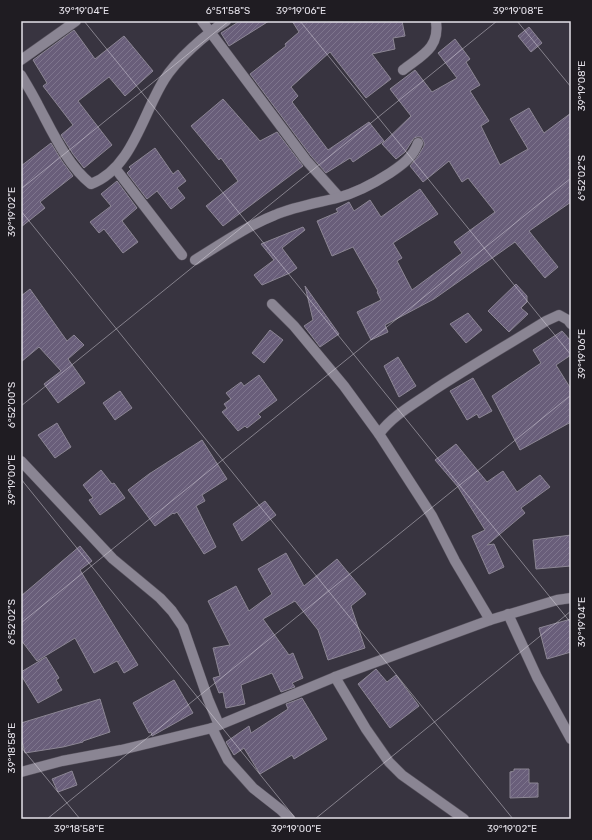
<svg xmlns="http://www.w3.org/2000/svg" width="592" height="840" font-family="Rubik,sans-serif">
	<style>
		.building { fill: url(#building-hatch); stroke: #8c8694 }
		.lines { fill: none; stroke-linecap: round; stroke-linejoin: round }
		.minor-casing { stroke: #57525d; stroke-width: 11 }
		.minor { stroke: #8a8593; stroke-width: 10 }
		.ticks { fill: none; stroke: #e4e1e9; stroke-width: 1; stroke-opacity: 0.45 }
		.neatline { fill: none; stroke: #e4e1e9; stroke-width: 1.5 }
		.ticks-label { font-size: 10px; text-anchor: middle; fill: #e4e1e9 }
	</style>
	<defs>
		<pattern id="building-hatch" width="6" height="6" patternUnits="userSpaceOnUse"><rect width="6" height="6" fill="#695e7a"/><path d="M-1 1l2-2M0 6l6-6M5 7l2-2" fill="none" stroke="#7e758d"/></pattern>
	</defs>
	<rect width="100%" height="100%" fill="#383440"/>
	<!-- building -->
	<g class="building">
		<path d="M240 21H269L229 46 221 33Z"/>
		<path d="M292 21H402L405 36 393 38 395 49 372 54 391 79 366 98 330 52 291 87 298 96 292 102 328 150 369 122 384 141 353 162 350 158 326 173 311 156 250 74 286 46 285 44 299 32Z"/>
		<path d="M529 27 542 43 531 52 518 36Z"/>
		<path d="M74 30 95 59 124 36 153 71 125 96 109 77 78 101 112 145 84 168 73 154 61 135 73 125 43 86 47 83 33 60Z"/>
		<path d="M455 39 470 59 466 62 480 85 470 91 489 121 481 126 500 165 528 149 510 119 529 108 544 133 571 113V202L529 231 558 267 545 278 515 242 434 299 385 325 388 332 371 340 357 312 381 300 377 292 378 291 353 247 332 256 317 221 338 212 336 209 349 202 354 211 370 200 381 217 420 189 438 214 393 243 402 258 397 261 412 290 462 253 454 242 495 212 468 178 462 182 449 161 423 182 410 166 418 156 424 146V142L421 137H417L414 138 405 152 396 159 382 144 411 116 390 89 415 70 432 92 457 78 438 53Z"/>
		<path d="M223 99 260 141 277 132 303 166 223 226 206 206 238 181 221 158 219 160 191 126Z"/>
		<path d="M51 143 62 161 73 176 40 202 45 208 21 227V166Z"/>
		<path d="M155 148 173 174 178 170 186 181 177 188 185 198 171 209 157 191 147 199 127 173 131 169 129 167Z"/>
		<path d="M117 181 137 208 122 221 138 242 123 253 104 229 99 233 90 222 111 206 101 194Z"/>
		<path d="M303 227 305 230 282 248 297 268 290 273 262 285 254 275 274 260 261 244Z"/>
		<path d="M516 284 527 296V302L521 308 528 314 509 332 488 311Z"/>
		<path d="M305 286 339 334 320 347 304 326 313 320Z"/>
		<path d="M30 289 67 341 74 335 84 345 68 359 85 383 58 403 44 384 61 371 39 347 21 362V296Z"/>
		<path d="M468 313 482 330 466 343 450 324Z"/>
		<path d="M270 330 283 340 264 363 252 353Z"/>
		<path d="M562 331 571 341V355L556 365 571 389V422L520 450 492 396 541 363 533 350Z"/>
		<path d="M398 357 416 386 399 397 384 366Z"/>
		<path d="M259 375 277 400 258 414 261 417 247 428 245 426 238 431 222 412 227 408 224 404 231 399 226 393 241 382 244 386Z"/>
		<path d="M473 378 492 411 479 418 477 414 467 420 450 391Z"/>
		<path d="M120 391 132 408 115 420 103 403Z"/>
		<path d="M57 423 71 447 55 458 38 435Z"/>
		<path d="M202 440 227 479 202 495 205 501 196 506 216 547 204 554 177 512 174 514 173 513 155 526 128 490 149 474Z"/>
		<path d="M456 444 487 482 503 471 517 492 540 475 550 487 521 508 525 513 487 545 494 544 504 567 489 574 472 536 485 530 458 487 435 460Z"/>
		<path d="M101 470 112 484 114 483 125 498 100 515 89 500 93 498 83 485Z"/>
		<path d="M265 501 276 515 242 541 233 524Z"/>
		<path d="M571 535V566L536 569 533 540Z"/>
		<path d="M80 546 92 561 80 570 138 665 124 673 117 661 94 673 75 638 37 661 21 640V596Z"/>
		<path d="M286 553 304 586 337 559 366 594 351 606 365 648 328 660 318 630 295 601 263 619 289 655 293 653 303 678 292 683 295 687 281 692 272 673 241 685 245 704 226 708 223 692 219 693 213 678 220 676 213 648 230 645 208 601 236 586 249 611 272 594 258 569Z"/>
		<path d="M571 619V652L547 659 539 628Z"/>
		<path d="M46 657 59 678 56 680 62 690 38 703 21 675V672Z"/>
		<path d="M376 669 387 682 396 675 419 706 390 728 358 684Z"/>
		<path d="M174 680 193 713 152 736 151 732 149 733 133 703Z"/>
		<path d="M302 698 327 739 294 759 292 755 260 774 244 748 234 755 226 742 249 726 251 733 288 709 286 704Z"/>
		<path d="M100 699 110 732 83 741V742L63 747 25 753 21 737V723Z"/>
		<path d="M514 769H529V783H538V797L510 798V772L514 771Z"/>
		<path d="M72 771 77 785 58 792 52 779Z"/>
	</g>
	<g class="lines">
		<!-- minor casing -->
		<g class="minor-casing">
			<g id="minor">
				<path d="M202 21 306 160 339 197"/>
				<path d="M21 60 76 21"/>
				<path d="M403 70C422 55 440 48 436 21"/>
				<path d="M21 75C27 85 33 95 38 105 52 131 67 165 91 184 132 169 143 113 164 80 176 60 206 34 226 21"/>
				<path d="M115 168 182 255"/>
				<path d="M195 260C221 244 247 226 275 215 294 207 317 203 337 198 356 193 373 184 390 173 402 165 413 157 418 143"/>
				<path d="M272 304 294 326 344 386 379 434 432 516 455 561 490 620"/>
				<path d="M379 434C393 415 414 404 434 390 471 366 509 344 546 321L559 315 568 320 571 324"/>
				<path d="M21 461 113 559 160 598 172 611 183 627 208 699 219 725"/>
				<path d="M508 614 537 677 571 739"/>
				<path d="M335 677 366 729 389 762 402 775 464 819"/>
				<path d="M212 728 228 760 253 788 281 810 290 819"/>
				<path d="M21 772 62 761 121 750 212 728 335 677 490 620 557 600 571 598"/>
			</g>
		</g>
		<!-- minor -->
		<use href="#minor" class="minor"/>
	</g>
	<!-- ticks -->
	<path class="ticks" d="M84 21 571 623M300 21 571 355M517 21 571 87M21 189 229 21M21 211 513 819M21 406 497 21M21 479 296 819M21 623 571 178M21 747 80 819M47 819 571 395M315 819 571 611"/>
	<!-- border -->
	<rect width="592" height="840" fill="none" stroke="#1f1c22" stroke-width="44"/>
	<rect x="22" y="22" width="548" height="796" class="neatline"/>
	<g class="ticks-label">
		<text x="84" y="14">39°19'04"E</text>
		<text x="228" y="14">6°51'58"S</text>
		<text x="301" y="14">39°19'06"E</text>
		<text x="518" y="14">39°19'08"E</text>
		<text transform="translate(581 86) rotate(-90)" y="4">39°19'08"E</text>
		<text transform="translate(581 178) rotate(-90)" y="4">6°52'02"S</text>
		<text transform="translate(11 212) rotate(-90)" y="4">39°19'02"E</text>
		<text transform="translate(581 354) rotate(-90)" y="4">39°19'06"E</text>
		<text transform="translate(11 405) rotate(-90)" y="4">6°52'00"S</text>
		<text transform="translate(11 480) rotate(-90)" y="4">39°19'00"E</text>
		<text transform="translate(581 622) rotate(-90)" y="4">39°19'04"E</text>
		<text transform="translate(11 622) rotate(-90)" y="4">6°52'02"S</text>
		<text transform="translate(11 748) rotate(-90)" y="4">39°18'58"E</text>
		<text x="79" y="832">39°18'58"E</text>
		<text x="296" y="832">39°19'00"E</text>
		<text x="512" y="832">39°19'02"E</text>
	</g>
</svg>
